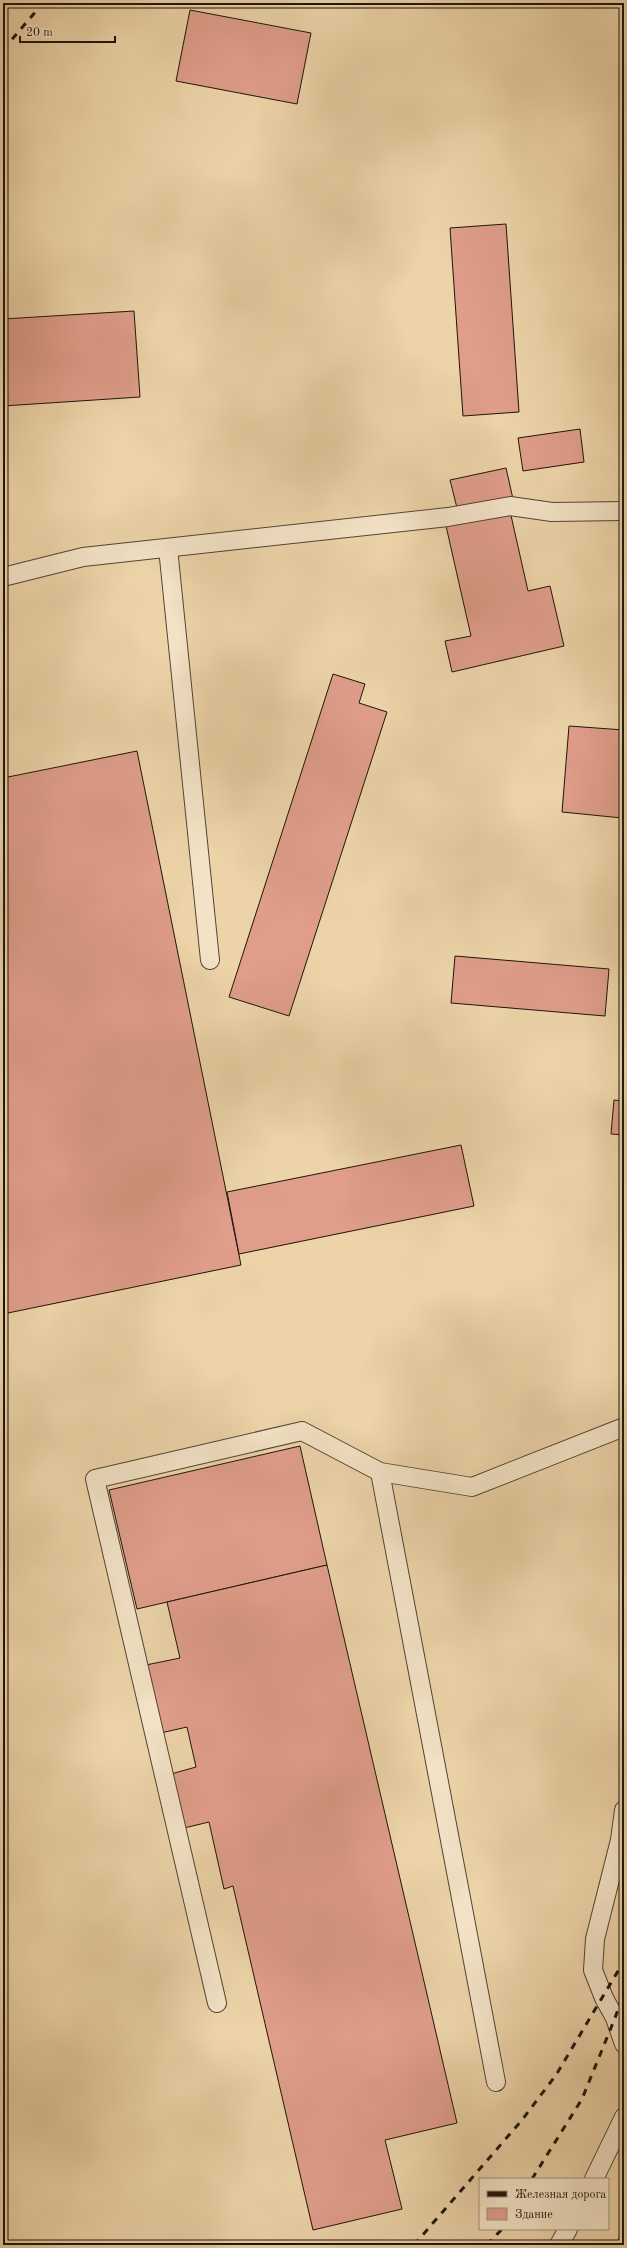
<svg xmlns="http://www.w3.org/2000/svg" width="627" height="2248" font-family="'Old Standard TT',serif">
	<style>
		.building { fill: #df9d8a; stroke: #1d150a }
		.lines { fill: none; stroke-linecap: round; stroke-linejoin: round }
		.lane-casing { stroke: #514432; stroke-width: 20 }
		.lane { stroke: #f3e2c6; stroke-width: 18 }
		.rail { stroke: #1d150a; stroke-width: 3; stroke-dasharray: 7 7; stroke-linecap: butt }
	</style>
	<rect width="100%" height="100%" fill="#ecd3a8"/>
	<filter id="stains"><feTurbulence type="fractalNoise" baseFrequency=".005" numOctaves="4"/><feColorMatrix values="0 0 0 0 .2 0 0 0 0 .09 0 0 0 0 .02 0 0 0 .5 -.17"/></filter>
	<radialGradient id="worn" r=".72"><stop offset=".6" stop-color="#630" stop-opacity="0"/><stop offset="1" stop-color="#630" stop-opacity=".3"/></radialGradient>
	<!-- building -->
	<g class="building">
		<path d="M190 10 311 33 297 104 176 81Z"/>
		<path d="M506 224 519 412 463 416 450 228Z"/>
		<path d="M134 311 140 397 3 406V319Z"/>
		<path d="M580 429 584 462 523 471 518 438Z"/>
		<path d="M506 468 513 499 458 512 450 480Z"/>
		<path d="M510 511 528 591 550 586 564 646 452 672 445 641 471 636 446 526Z"/>
		<path d="M333 674 365 684 359 703 387 712 289 1016 229 997Z"/>
		<path d="M569 726 624 730 622 818 562 812Z"/>
		<path d="M137 751 241 1265 3 1314V778Z"/>
		<path d="M455 956 609 969 605 1016 451 1003Z"/>
		<path d="M614 1100 624 1101V1135L611 1134Z"/>
		<path d="M461 1145 474 1206 239 1254 227 1192Z"/>
		<path d="M300 1446 327 1565 137 1609 109 1490Z"/>
		<path d="M327 1565 457 2123 385 2140 402 2209 313 2230 233 1886 224 1889 209 1822 184 1828 171 1774 196 1767 187 1727 161 1733 146 1665 180 1658 167 1602Z"/>
	</g>
	<g class="lines">
		<!-- lane casing -->
		<g class="lane-casing">
			<g id="lane">
				<path d="M168 548 210 960"/>
				<path d="M3 577 83 557 448 517 510 506 552 512 624 511"/>
				<path d="M380 1472 496 2082"/>
				<path d="M624 1810 620 1840 595 1939 593 1970 604 1998 615 2018 624 2044"/>
				<path d="M217 2003 95 1479 302 1431 380 1472 472 1487 624 1427"/>
				<path d="M594 2179 624 2117"/>
				<path d="M559 2245 568 2229"/>
			</g>
		</g>
		<!-- lane -->
		<use href="#lane" class="lane"/>
		<!-- rail -->
		<g class="rail">
			<path d="M3 12 11 3"/>
			<path d="M3 50 43 3"/>
			<path d="M532 2179 582 2099 615 2018 624 1992"/>
			<path d="M414 2245 522 2120 556 2075 624 1961"/>
			<path d="M487 2245 502 2229"/>
			<path d="M619 2245 624 2209"/>
		</g>
	</g>
	<!-- margin -->
	<rect width="627" height="2248" fill="none" stroke="#ecd3a8" stroke-width="16"/>
	<rect x="4" y="4" width="619" height="2240" fill="none" stroke="#1d150a" stroke-width="2"/>
	<rect x="8" y="8" width="611" height="2232" fill="none" stroke="#1d150a"/>
	<!-- legend -->
	<rect x="479" y="2178" width="130" height="52" fill="#f3e2c6" stroke="#9d907b"/>
	<rect x="487" y="2191" width="20" height="6" fill="#1d150a" stroke="#9d907b"/>
	<text x="515" y="2198" font-size="12" fill="#1d150a">Железная дорога</text>
	<rect x="487" y="2208" width="20" height="12" fill="#df9d8a" stroke="#9d907b"/>
	<text x="515" y="2218" font-size="12" fill="#1d150a">Здание</text>
	<!-- scale -->
	<path d="M20 36v6h95v-6" fill="none" stroke="#1d150a" stroke-width="2"/>
	<text x="26" y="36" font-size="12" fill="#1d150a" stroke="#f3e2c6" stroke-width="3" paint-order="stroke">20 m</text>
	<rect width="100%" height="100%" filter="url(#stains)"/>
	<rect width="100%" height="100%" fill="url(#worn)"/>
</svg>
